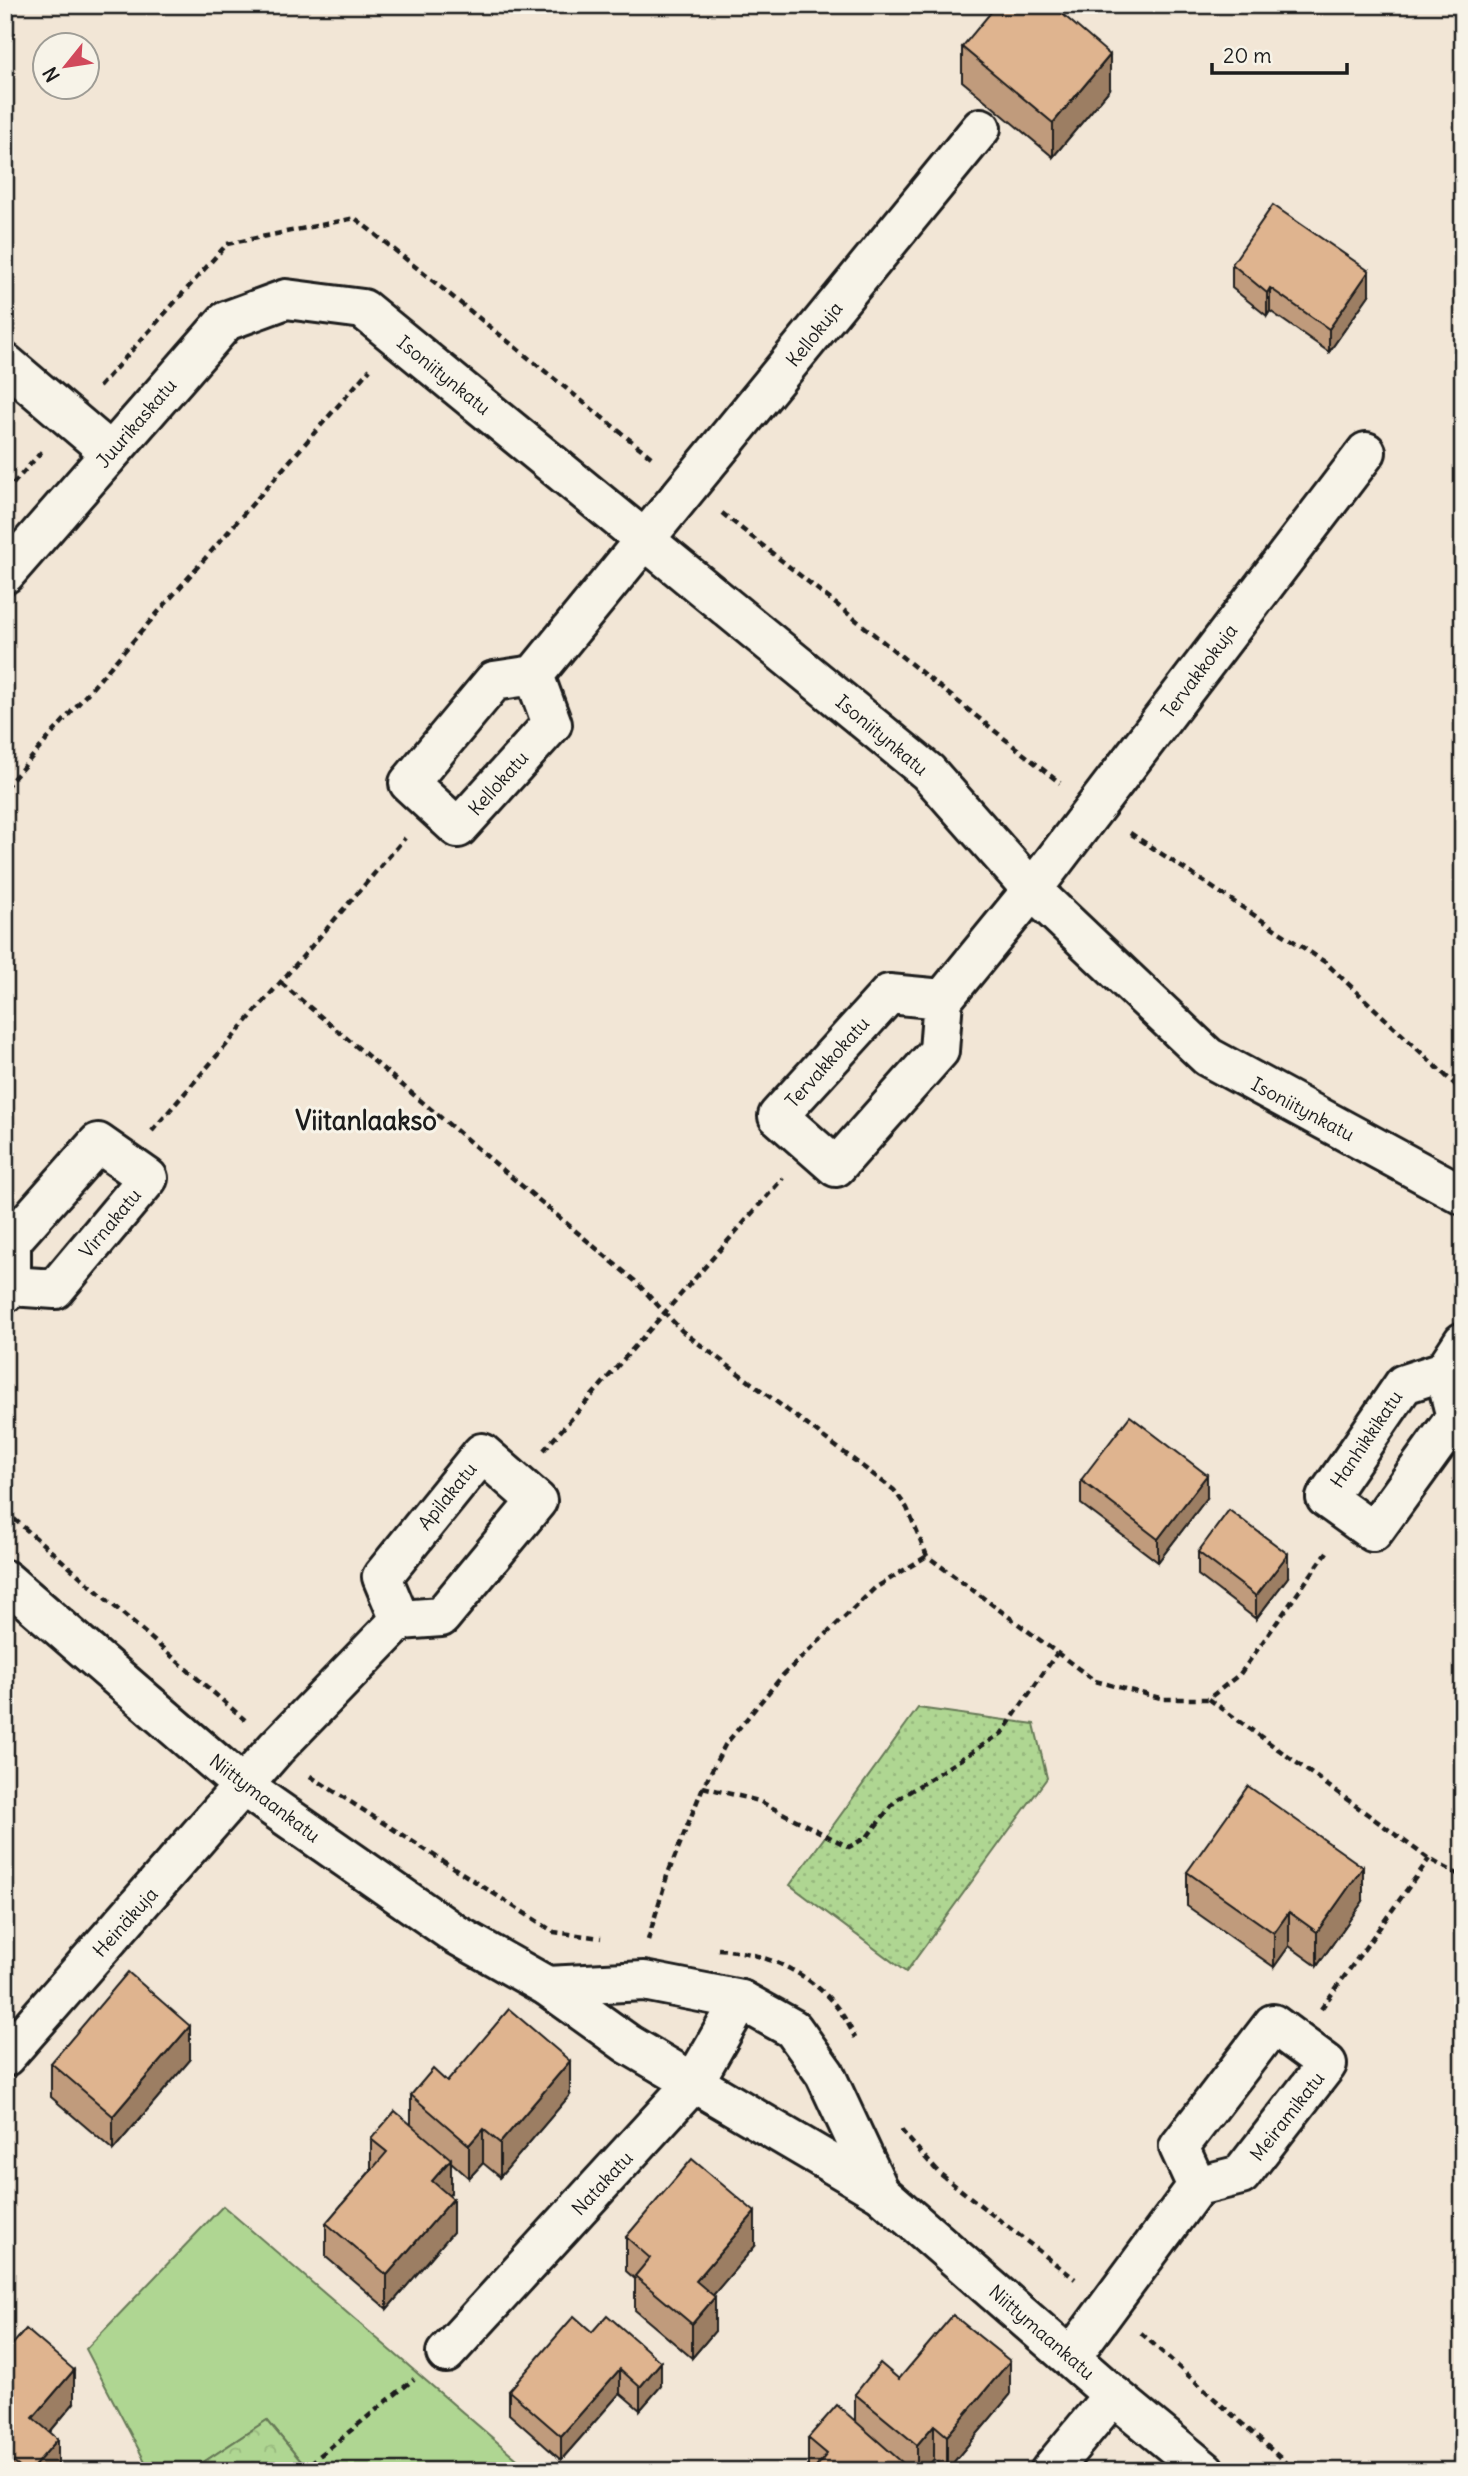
<svg xmlns="http://www.w3.org/2000/svg" width="1468" height="2476" font-family="Delius,sans-serif">
	<style>
		.green { fill: #afd692; stroke: #667957; stroke-width: 2 }
		.forest { fill: url(#forest-crowns); stroke: #667957; stroke-width: 2 }
		.park { fill: url(#park-dots); stroke: #667957; stroke-width: 2 }
		.lines { fill: none; stroke-linecap: round; stroke-linejoin: round }
		.minor-casing { stroke: #1c1c1c; stroke-width: 44 }
		.path { stroke: #1c1c1c; stroke-width: 4.5; stroke-dasharray: 7 5; stroke-linecap: butt }
		.minor { stroke: #f7f3e8; stroke-width: 38 }
		.wall { fill: #c09b7b; stroke: #1c1c1c; stroke-width: 2 }
		.shaded-wall { fill: #9c7e64; stroke: #1c1c1c; stroke-width: 2 }
		.building { fill: #dfb48f; stroke: #1c1c1c; stroke-width: 2 }
		.labels { text-anchor: middle; dominant-baseline: central; stroke-width: 6; stroke-linejoin: round; paint-order: stroke }
		.street-label { font-size: 19px; fill: #1c1c1c; stroke: #f7f3e8 }
		.district-label { font-size: 26px; font-weight: bold; fill: #1c1c1c; stroke: #f7f3e8 }
	</style>
	<defs>
		<pattern id="forest-crowns" width="20" height="18" patternUnits="userSpaceOnUse" patternTransform="scale(1.75)"><rect width="20" height="18" fill="#afd692"/><path d="M2 6a3 3 0 1 1 6 0M12 15a3 3 0 1 1 6 0" fill="none" stroke="#96b77d"/></pattern>
		<pattern id="park-dots" width="8" height="8" patternUnits="userSpaceOnUse" patternTransform="scale(1.75)"><rect width="8" height="8" fill="#afd692"/><path d="M2 2h.1M6 6h.1" fill="none" stroke="#96b77d" stroke-width="1.8" stroke-linecap="round"/></pattern>
	</defs>
	<rect width="100%" height="100%" fill="#f2e6d6"/>
	<filter id="ink" filterUnits="userSpaceOnUse"><feTurbulence type="fractalNoise" baseFrequency=".0143" numOctaves="2"/><feDisplacementMap in="SourceGraphic" scale="14" xChannelSelector="R" yChannelSelector="G"/><feConvolveMatrix kernelMatrix="1 2 1 2 8 2 1 2 1" color-interpolation-filters="sRGB"/></filter>
	<g filter="url(#ink)">
		<!-- green -->
		<path class="green" d="M223 2206 531 2471H309L267 2420 190 2471H150L86 2349Z"/>
		<!-- forest -->
		<path class="forest" d="M267 2420 309 2471H190Z"/>
		<!-- park -->
		<path class="park" d="M918 1708 1034 1724 1047 1778 906 1972 790 1885Z"/>
		<g class="lines">
			<!-- minor casing -->
			<g class="minor-casing">
				<g id="minor">
					<path d="M5 363 110 452"/>
					<path d="M5 574 226 321 286 299 363 309 928 772 1032 890 1208 1057 1463 1195"/>
					<path d="M534 675 552 724 458 828 409 783 494 681 534 675 981 128"/>
					<path d="M943 999 939 1051 836 1167 778 1116 889 994 943 999 1032 890 1366 452"/>
					<path d="M5 1293 11 1286V1241L98 1143 148 1178 55 1289 11 1286"/>
					<path d="M1444 1371 1456 1417 1373 1532 1326 1498 1404 1384 1444 1371 1463 1342"/>
					<path d="M5 1580 244 1787 455 1934 547 1986 628 2044 880 2192 1113 2395 1205 2471"/>
					<path d="M547 1986 644 1981 741 2000 793 2029 825 2074 880 2192"/>
					<path d="M5 2057 276 1748 400 1620 382 1577 482 1453 537 1501 441 1617 400 1620"/>
					<path d="M446 2353 694 2082 741 2000"/>
					<path d="M1071 2357 1197 2186 1179 2147 1273 2024 1327 2064 1241 2175 1197 2186"/>
					<path d="M1050 2471 1113 2395"/>
				</g>
			</g>
			<!-- path -->
			<g class="path">
				<path d="M99 387 227 244 355 218 655 460"/>
				<path d="M5 493 44 449"/>
				<path d="M722 513 1060 783"/>
				<path d="M5 788 370 369"/>
				<path d="M1130 833 1325 962 1463 1092"/>
				<path d="M281 983 635 1281 682 1331 894 1490 907 1508 927 1556 1095 1681 1164 1699H1208L1240 1674 1327 1552"/>
				<path d="M152 1131 405 838"/>
				<path d="M544 1450 783 1178"/>
				<path d="M5 1511 245 1720"/>
				<path d="M1209 1699 1429 1859 1463 1877"/>
				<path d="M310 1776 554 1932 601 1938"/>
				<path d="M703 1787 759 1801 849 1847 867 1837 895 1801 1002 1733 1057 1653"/>
				<path d="M648 1940 667 1876 703 1787 725 1745 783 1675 875 1588 927 1556"/>
				<path d="M718 1949C776 1953 832 1983 855 2038"/>
				<path d="M1321 2009 1429 1859"/>
				<path d="M901 2130 939 2173 1075 2279"/>
				<path d="M1141 2333 1295 2471"/>
				<path d="M301 2471 414 2379"/>
			</g>
			<!-- minor -->
			<use href="#minor" class="minor"/>
		</g>
		<!-- wall -->
		<g class="wall">
			<path d="M962 47 1110 89 1053 157 962 81Z"/>
			<path d="M1232 264 1369 295 1329 352 1270 311 1267 316 1232 288Z"/>
			<path d="M1081 1480 1207 1498 1158 1562 1081 1504Z"/>
			<path d="M1198 1552 1288 1577 1256 1619 1198 1575Z"/>
			<path d="M1187 1872 1363 1901 1317 1966 1289 1946 1274 1967 1187 1906Z"/>
			<path d="M190 2060 113 2150 51 2097V2063Z"/>
			<path d="M447 2082 570 2095 500 2177 483 2163 469 2178 451 2162V2193L449 2195 453 2232 387 2309 326 2257V2223L371 2170V2139L411 2125V2095Z"/>
			<path d="M626 2237 755 2246 713 2295 715 2331 692 2358 635 2310V2279L626 2271Z"/>
			<path d="M592 2332 661 2386 640 2410 620 2393 561 2460 509 2414V2391Z"/>
			<path d="M5 2353 74 2403 50 2432 58 2471H5Z"/>
			<path d="M899 2379 1010 2395 947 2470 934 2459 924 2471H808V2438L855 2420V2394Z"/>
		</g>
		<!-- shaded-wall -->
		<g class="shaded-wall">
			<path d="M1110 55V89L1053 157V123Z"/>
			<path d="M1369 271V295L1329 352V329Z"/>
			<path d="M1270 288V311L1267 316V293Z"/>
			<path d="M1207 1475V1498L1158 1562V1539Z"/>
			<path d="M1288 1554V1577L1256 1619V1596Z"/>
			<path d="M1363 1867V1901L1317 1966V1932Z"/>
			<path d="M1289 1912V1946L1274 1967V1933Z"/>
			<path d="M190 2026V2060L113 2150V2116Z"/>
			<path d="M570 2061V2095L500 2177V2143Z"/>
			<path d="M483 2129V2163L469 2178V2145Z"/>
			<path d="M451 2159V2193L432 2215V2181Z"/>
			<path d="M453 2199V2232L387 2309V2275Z"/>
			<path d="M755 2212V2246L696 2315V2281Z"/>
			<path d="M715 2297V2331L692 2358V2324Z"/>
			<path d="M1010 2361V2395L947 2470V2436Z"/>
			<path d="M661 2362V2386L640 2410V2387Z"/>
			<path d="M620 2369V2393L561 2460V2436Z"/>
			<path d="M74 2370V2403L33 2452V2418Z"/>
			<path d="M934 2425V2459L924 2471H917V2445Z"/>
			<path d="M58 2439V2471H30Z"/>
		</g>
		<!-- building -->
		<g class="building">
			<path d="M997 5H1052L1110 55 1053 123 962 47Z"/>
			<path d="M1273 205 1369 271 1329 329 1270 288 1267 293 1232 264Z"/>
			<path d="M1130 1416 1207 1475 1158 1539 1081 1480Z"/>
			<path d="M1229 1510 1288 1554 1256 1596 1198 1552Z"/>
			<path d="M1248 1786 1363 1867 1317 1932 1289 1912 1274 1933 1187 1872Z"/>
			<path d="M128 1972 190 2026 113 2116 51 2063Z"/>
			<path d="M509 2009 570 2061 500 2143 483 2129 469 2145 411 2095 433 2069 447 2082Z"/>
			<path d="M395 2111 451 2159 432 2181 453 2199 387 2275 326 2223 387 2152 371 2139Z"/>
			<path d="M692 2159 755 2212 696 2281 715 2297 692 2324 635 2276 650 2258 626 2237Z"/>
			<path d="M607 2315 661 2362 640 2387 620 2369 561 2436 509 2391 574 2316 592 2332Z"/>
			<path d="M953 2315 1010 2361 947 2436 934 2425 917 2445 855 2394 880 2363 899 2379Z"/>
			<path d="M26 2329 74 2370 33 2418 58 2439 30 2471H24L5 2455V2353Z"/>
			<path d="M837 2405 912 2471H813L827 2454 808 2438Z"/>
		</g>
	</g>
	<g class="labels">
		<!-- street labels -->
		<g class="street-label">
			<text transform="translate(814 334) rotate(-51)">Kellokuja</text>
			<text transform="translate(444 375) rotate(39)">Isoniitynkatu</text>
			<text transform="translate(136 423) rotate(-49)">Juurikaskatu</text>
			<text transform="translate(1199 671) rotate(-53)">Tervakkokuja</text>
			<text transform="translate(882 735) rotate(40)">Isoniitynkatu</text>
			<text transform="translate(498 783) rotate(-48)">Kellokatu</text>
			<text transform="translate(827 1062) rotate(-48)">Tervakkokatu</text>
			<text transform="translate(1303 1109) rotate(28)">Isoniitynkatu</text>
			<text transform="translate(110 1223) rotate(-50)">Virnakatu</text>
			<text transform="translate(1366 1439) rotate(-56)">Hanhikkikatu</text>
			<text transform="translate(447 1496) rotate(-51)">Apilakatu</text>
			<text transform="translate(265 1798) rotate(37)">Niittymaankatu</text>
			<text transform="translate(125 1922) rotate(-48)">Heinäkuja</text>
			<text transform="translate(1287 2116) rotate(-52)">Meiramikatu</text>
			<text transform="translate(602 2183) rotate(-47)">Natakatu</text>
			<text transform="translate(1042 2332) rotate(41)">Niittymaankatu</text>
		</g>
		<!-- district labels -->
		<g class="district-label">
			<text x="366" y="1120">Viitanlaakso</text>
		</g>
	</g>
	<!-- margin -->
	<rect width="1468" height="2476" fill="none" stroke="#f7f3e8" stroke-width="28"/>
	<rect x="14" y="14" width="1440" height="2448" fill="none" stroke="#1c1c1c" stroke-width="2.5" filter="url(#ink)"/>
	<!-- north arrow -->
	<g transform="translate(66 66) rotate(240)"><circle r="33" fill="#f7f3e8" stroke="#9f9d96" stroke-width="2"/>
	<path d="M0-5L12 26L0 18L-12 26Z" fill="#d1495b"/>
	<text y="-10" font-size="19" font-weight="bold" text-anchor="middle" fill="#1c1c1c">N</text>
	</g>
	<!-- scale -->
	<path d="M1212 63v10h135v-10" fill="none" stroke="#1c1c1c" stroke-width="3.5"/>
	<text x="1223" y="63" font-size="21" fill="#1c1c1c" stroke="#f7f3e8" stroke-width="5" paint-order="stroke">20 m</text>
</svg>
